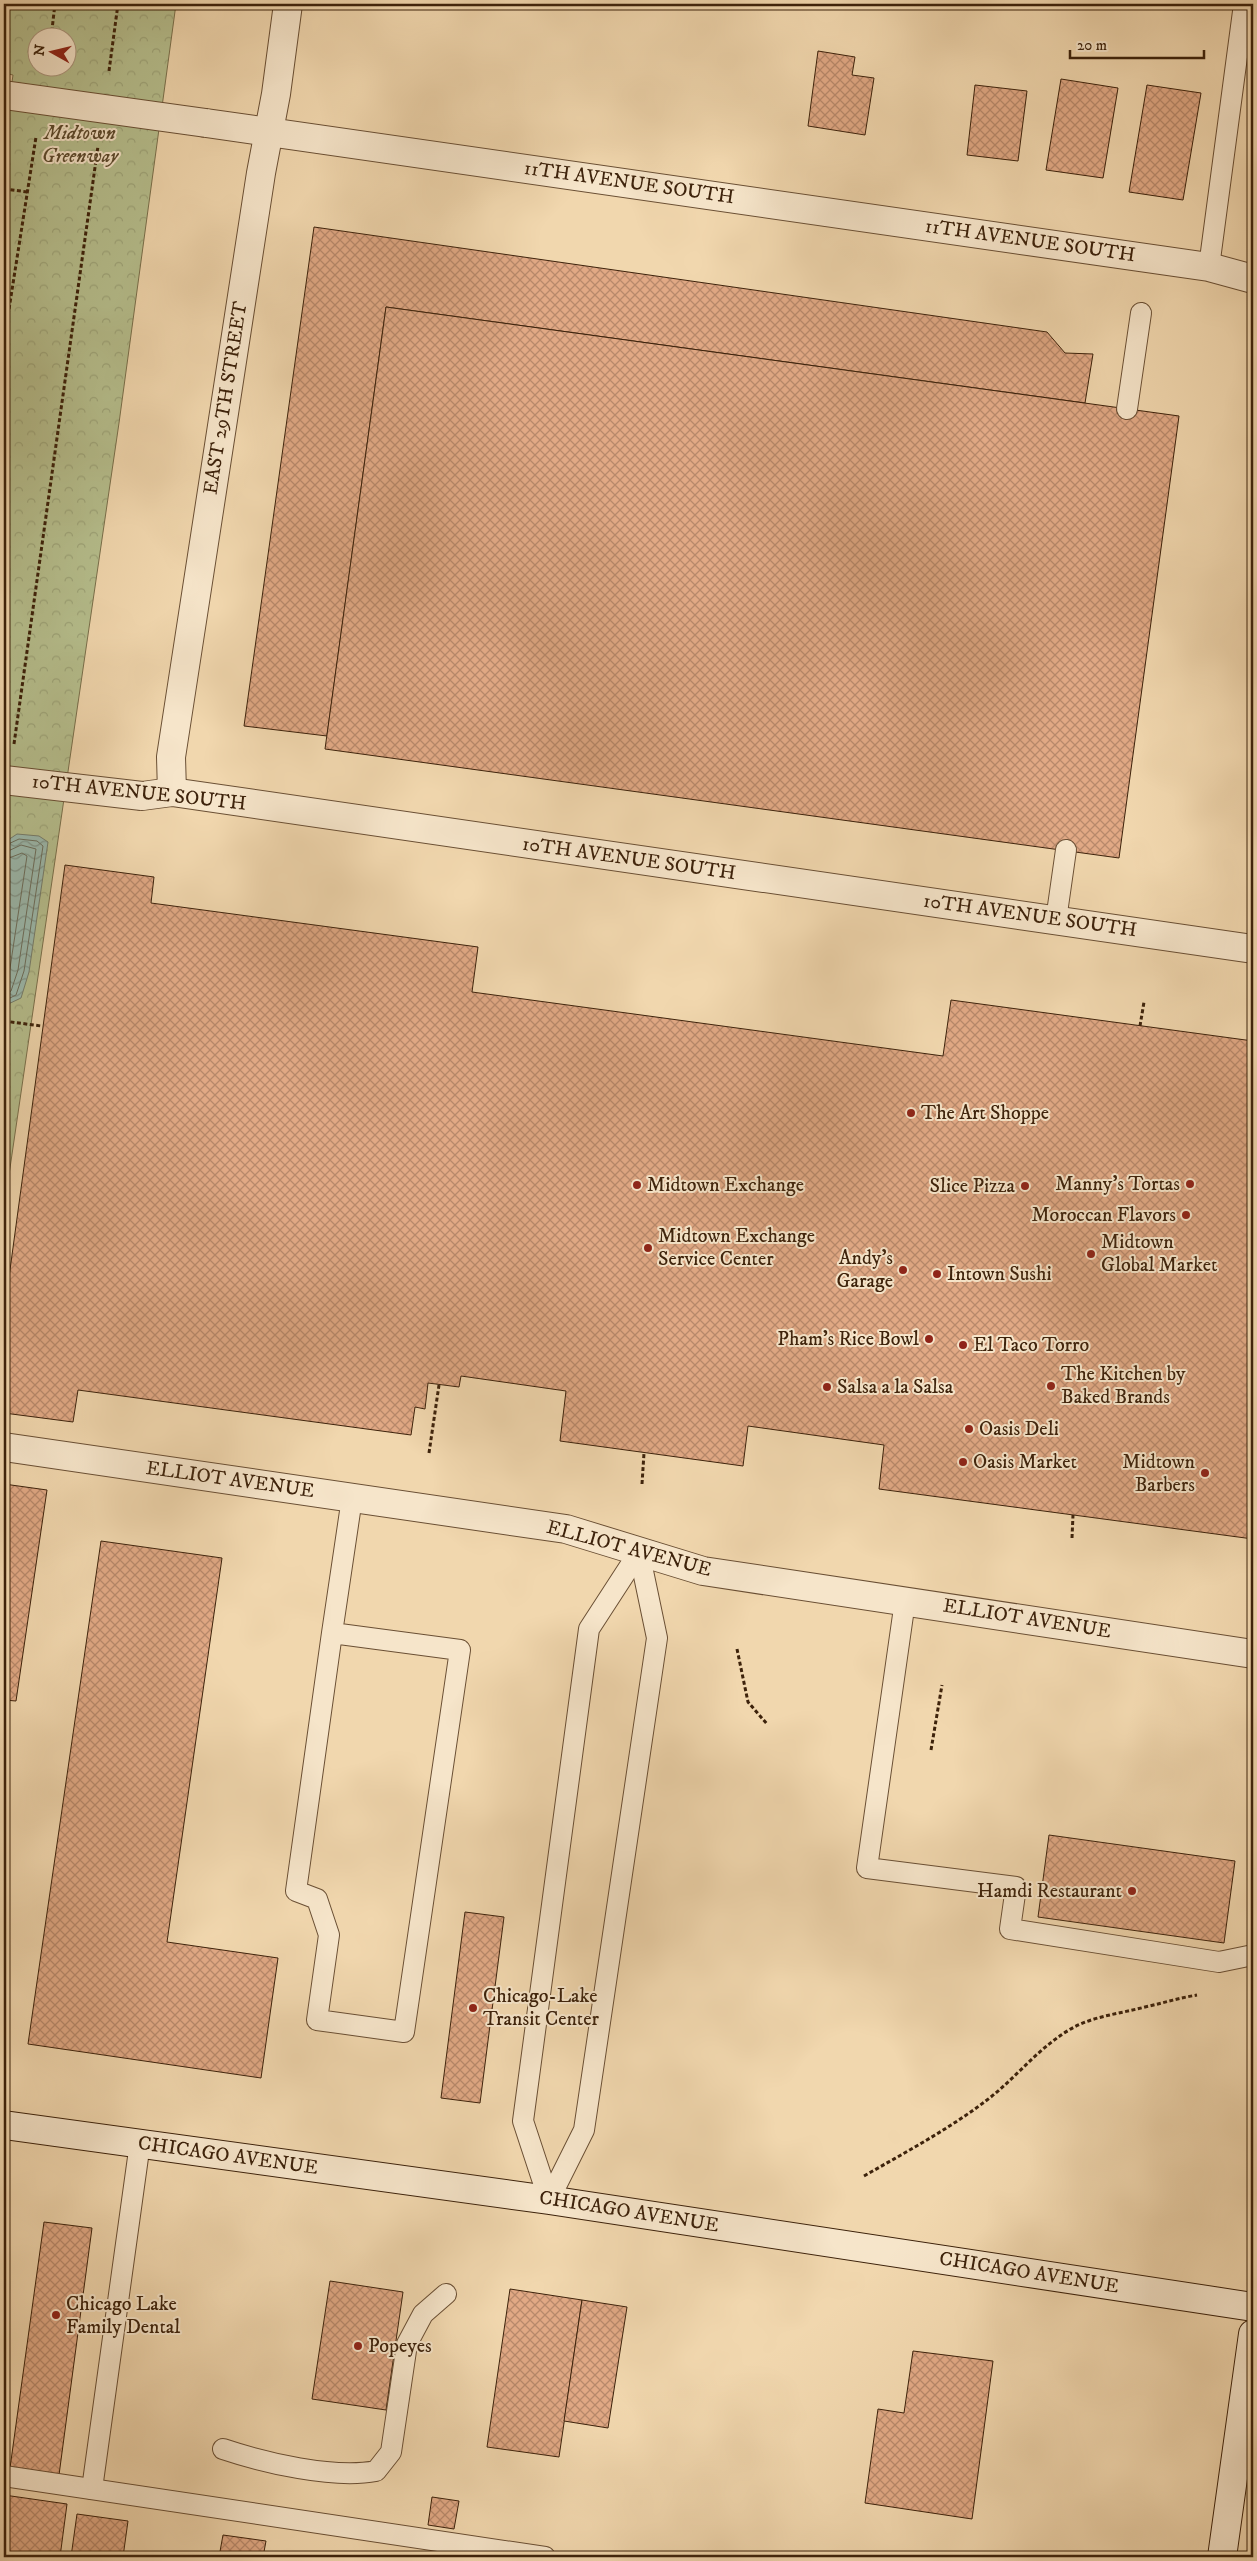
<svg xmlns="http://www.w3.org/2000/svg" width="1257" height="2561" font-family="'IM FELL DW Pica',serif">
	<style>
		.forest { fill: url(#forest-crowns); stroke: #7a704c; fill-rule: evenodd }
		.water { fill: url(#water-waves); stroke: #757d6c }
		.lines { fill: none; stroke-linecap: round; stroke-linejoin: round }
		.shore { stroke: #6c6e5c; stroke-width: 1 }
		.building { fill: url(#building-cross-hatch); stroke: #3d220b }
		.lane-casing { stroke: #6a4f34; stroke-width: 22 }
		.street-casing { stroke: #6a4f34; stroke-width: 30 }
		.secondary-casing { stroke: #3d220b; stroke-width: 30 }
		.path { stroke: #3d220b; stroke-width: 3; stroke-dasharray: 4 2.5; stroke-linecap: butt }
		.lane { stroke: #f6e5ca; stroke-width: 20 }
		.street { stroke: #f6e5ca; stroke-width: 28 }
		.secondary { stroke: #f6e5ca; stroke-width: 28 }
		.street-bridge-casing { stroke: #6a4f34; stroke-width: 30; stroke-linecap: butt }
		.street-bridge { stroke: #f6e5ca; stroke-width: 28 }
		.poi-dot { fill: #8f2418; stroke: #f6e5ca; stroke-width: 2 }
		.labels { text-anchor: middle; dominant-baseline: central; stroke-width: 4; stroke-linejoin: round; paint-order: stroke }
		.park-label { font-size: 20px; font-style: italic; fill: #5b492c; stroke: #f6e5ca }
		.street-label { font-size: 20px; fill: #3d220b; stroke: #f6e5ca }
		.poi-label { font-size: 20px; fill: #3d220b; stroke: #f6e5ca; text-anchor: start }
	</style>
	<defs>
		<pattern id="forest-crowns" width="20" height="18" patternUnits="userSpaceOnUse" patternTransform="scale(1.25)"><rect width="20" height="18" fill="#b6bf8e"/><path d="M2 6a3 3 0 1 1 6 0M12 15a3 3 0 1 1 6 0" fill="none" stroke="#9da479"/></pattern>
		<pattern id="water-waves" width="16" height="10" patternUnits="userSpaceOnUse" patternTransform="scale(1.25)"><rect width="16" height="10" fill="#9bb9ad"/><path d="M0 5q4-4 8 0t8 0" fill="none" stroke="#80968b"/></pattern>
		<pattern id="building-cross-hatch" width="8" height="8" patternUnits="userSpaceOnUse" patternTransform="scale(1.25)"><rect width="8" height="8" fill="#e1a985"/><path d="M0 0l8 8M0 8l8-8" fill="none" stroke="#b8896b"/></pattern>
	</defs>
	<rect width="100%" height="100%" fill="#f1d7ae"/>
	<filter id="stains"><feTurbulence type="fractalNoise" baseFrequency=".004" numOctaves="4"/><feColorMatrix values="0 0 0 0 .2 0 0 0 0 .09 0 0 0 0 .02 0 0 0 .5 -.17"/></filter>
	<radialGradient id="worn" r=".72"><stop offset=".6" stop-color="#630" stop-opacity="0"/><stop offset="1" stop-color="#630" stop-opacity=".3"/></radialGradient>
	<!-- forest -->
	<path class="forest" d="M4 4H176L119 423 4 1209V138L13 75 4 73ZM38 38H68V68H38Z"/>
	<!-- water -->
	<path class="water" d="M17 834 39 836 48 842 29 972 21 998 4 1006V850L5 842Z"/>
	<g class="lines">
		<!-- shore -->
		<g class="shore">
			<path d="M4 846 19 839 37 841 43 846 24 971 16 995 4 1001"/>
			<path d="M4 853 21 845 36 849 18 970 11 991 4 995"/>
			<path d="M4 860 22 853 27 856 10 968 4 987"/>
		</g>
	</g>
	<!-- building -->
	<g class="building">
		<path d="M818 51 855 57 852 75 874 78 865 135 808 126Z"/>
		<path d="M1061 79 1118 88 1103 178 1046 170Z"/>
		<path d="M975 85 1027 91 1018 161 967 155Z"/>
		<path d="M1147 85 1201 93 1183 200 1129 192Z"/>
		<path d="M314 227 1047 332 1065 353 1093 354 1085 403 386 307 327 736 244 726Z"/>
		<path d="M386 307 1179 416 1119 858 325 749Z"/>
		<path d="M65 865 154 877 151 903 478 947 472 992 943 1056 951 1000 1253 1041V1539L879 1489 884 1445 748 1426 743 1466 560 1441 566 1391 461 1376 459 1387 428 1383 425 1409 415 1407 411 1435 78 1390 73 1422 4 1413V1314Z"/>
		<path d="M4 1484 47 1490 16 1701 4 1700Z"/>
		<path d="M101 1541 222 1558 167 1942 278 1958 261 2078 28 2044Z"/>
		<path d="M1049 1835 1235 1861 1224 1943 1038 1917Z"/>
		<path d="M465 1912 504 1917 480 2103 441 2098Z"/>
		<path d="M44 2222 92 2228 59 2475 10 2468Z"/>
		<path d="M330 2281 403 2292 386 2410 312 2399Z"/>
		<path d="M510 2289 582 2300 559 2457 487 2447Z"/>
		<path d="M582 2300 627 2307 608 2428 564 2421Z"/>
		<path d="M913 2351 993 2361 972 2519 865 2503 878 2409 904 2413Z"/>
		<path d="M4 2495 67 2504 60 2557H4Z"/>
		<path d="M432 2497 459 2501 454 2529 428 2525Z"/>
		<path d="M77 2514 128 2521 123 2557H71Z"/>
		<path d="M223 2535 266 2541 263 2557H219Z"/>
	</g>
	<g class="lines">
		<!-- lane casing -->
		<g class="lane-casing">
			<g id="lane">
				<path d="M1209 267 1244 4"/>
				<path d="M1127 409 1141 313"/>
				<path d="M1056 920 1066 850"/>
				<path d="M905 1601 867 1868 1016 1887 1010 1929 1219 1962 1253 1955"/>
				<path d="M332 1633 296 1891 317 1899 329 1935 317 2020 404 2032 460 1650 332 1633 352 1498"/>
				<path d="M549 2200 523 2121 589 1629 639 1552"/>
				<path d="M549 2200 584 2130 657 1638 639 1552"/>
				<path d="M223 2449C265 2463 333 2479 376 2471L391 2452 407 2344 423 2314 446 2294"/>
				<path d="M4 2476 545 2557"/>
				<path d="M92 2489 140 2143"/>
			</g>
		</g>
		<!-- street casing -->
		<g class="street-casing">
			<g id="street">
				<path d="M206 123 1209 267 1253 279"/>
				<path d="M172 792 171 757 261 173 276 94 288 4"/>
				<path d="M142 796 172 792 1253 949"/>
				<path d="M4 1447 566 1529 703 1571 1253 1654"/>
			</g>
		</g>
		<!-- secondary casing -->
		<g class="secondary-casing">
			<g id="secondary">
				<path d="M4 2125 549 2200 1253 2307"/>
				<path d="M1222 2557 1253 2334"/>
			</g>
		</g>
		<!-- path -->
		<g class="path">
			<path d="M51 38 55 4"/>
			<path d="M109 71 118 4"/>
			<path d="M4 189 28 192"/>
			<path d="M4 341 36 137"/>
			<path d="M14 744 98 146"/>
			<path d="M4 1021 41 1026"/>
			<path d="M1140 1026 1144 1002"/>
			<path d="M429 1453 439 1385"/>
			<path d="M642 1484 644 1453"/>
			<path d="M1072 1538 1073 1515"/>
			<path d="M737 1649 748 1702 767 1724"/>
			<path d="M931 1750 942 1685"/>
			<path d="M864 2176C906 2152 949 2129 987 2100 1016 2078 1036 2050 1069 2030 1092 2016 1119 2014 1145 2007 1163 2003 1179 1998 1197 1995"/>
		</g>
		<!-- lane -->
		<use href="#lane" class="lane"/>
		<!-- street -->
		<use href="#street" class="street"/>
		<!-- secondary -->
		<use href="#secondary" class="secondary"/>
		<!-- street-bridge casing -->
		<g class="street-bridge-casing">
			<g id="street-bridge">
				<path d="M4 95 206 123"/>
				<path d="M4 780 142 796"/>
			</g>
		</g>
		<!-- street-bridge -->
		<use href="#street-bridge" class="street-bridge"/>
	</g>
	<!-- markers -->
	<g class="poi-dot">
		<circle cx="911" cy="1113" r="5"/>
		<circle cx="1190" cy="1184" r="5"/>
		<circle cx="637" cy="1185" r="5"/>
		<circle cx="1025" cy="1186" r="5"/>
		<circle cx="1186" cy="1215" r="5"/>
		<circle cx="648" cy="1248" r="5"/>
		<circle cx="1091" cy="1254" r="5"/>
		<circle cx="903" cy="1270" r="5"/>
		<circle cx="937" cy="1274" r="5"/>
		<circle cx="929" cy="1339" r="5"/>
		<circle cx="963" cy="1345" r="5"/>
		<circle cx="1051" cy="1386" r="5"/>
		<circle cx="827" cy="1387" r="5"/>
		<circle cx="969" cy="1429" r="5"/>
		<circle cx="963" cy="1462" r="5"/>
		<circle cx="1205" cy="1473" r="5"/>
		<circle cx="1132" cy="1891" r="5"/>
		<circle cx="473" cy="2008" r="5"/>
		<circle cx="56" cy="2315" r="5"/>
		<circle cx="358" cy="2346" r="5"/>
	</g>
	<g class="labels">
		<!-- park labels -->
		<g class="park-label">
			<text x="80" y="133">Midtown<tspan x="80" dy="23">Greenway</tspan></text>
		</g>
		<!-- street labels -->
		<g class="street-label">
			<text transform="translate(629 183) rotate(8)">11TH AVENUE SOUTH</text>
			<text transform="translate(1030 241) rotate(8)">11TH AVENUE SOUTH</text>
			<text transform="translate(226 398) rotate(-81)">EAST 29TH STREET</text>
			<text transform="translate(139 793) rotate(6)">10TH AVENUE SOUTH</text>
			<text transform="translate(629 859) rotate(8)">10TH AVENUE SOUTH</text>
			<text transform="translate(1030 916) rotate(8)">10TH AVENUE SOUTH</text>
			<text transform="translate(230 1480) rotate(8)">ELLIOT AVENUE</text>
			<text transform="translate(629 1549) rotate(15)">ELLIOT AVENUE</text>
			<text transform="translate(1027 1619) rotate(9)">ELLIOT AVENUE</text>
			<text transform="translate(228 2156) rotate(8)">CHICAGO AVENUE</text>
			<text transform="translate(629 2212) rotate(9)">CHICAGO AVENUE</text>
			<text transform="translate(1029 2273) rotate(9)">CHICAGO AVENUE</text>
		</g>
		<!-- poi labels -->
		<g class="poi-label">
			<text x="921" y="1113">The Art Shoppe</text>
			<text x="1180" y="1184" text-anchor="end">Manny's Tortas</text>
			<text x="647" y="1185">Midtown Exchange</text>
			<text x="1015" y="1186" text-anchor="end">Slice Pizza</text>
			<text x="1176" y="1215" text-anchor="end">Moroccan Flavors</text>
			<text x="658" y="1236">Midtown Exchange<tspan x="658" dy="23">Service Center</tspan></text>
			<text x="1101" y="1242">Midtown<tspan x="1101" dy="23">Global Market</tspan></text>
			<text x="893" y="1258" text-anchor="end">Andy's<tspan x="893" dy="23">Garage</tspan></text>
			<text x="947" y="1274">Intown Sushi</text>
			<text x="919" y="1339" text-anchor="end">Pham's Rice Bowl</text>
			<text x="973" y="1345">El Taco Torro</text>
			<text x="1061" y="1374">The Kitchen by<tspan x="1061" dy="23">Baked Brands</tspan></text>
			<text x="837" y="1387">Salsa a la Salsa</text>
			<text x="979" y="1429">Oasis Deli</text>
			<text x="973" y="1462">Oasis Market</text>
			<text x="1195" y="1462" text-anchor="end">Midtown<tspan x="1195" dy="23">Barbers</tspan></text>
			<text x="1122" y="1891" text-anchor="end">Hamdi Restaurant</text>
			<text x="483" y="1996">Chicago-Lake<tspan x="483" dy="23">Transit Center</tspan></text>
			<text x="66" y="2304">Chicago Lake<tspan x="66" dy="23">Family Dental</tspan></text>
			<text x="368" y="2346">Popeyes</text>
		</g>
	</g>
	<!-- margin -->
	<rect width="1257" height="2561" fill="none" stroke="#f1d7ae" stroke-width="20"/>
	<rect x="5" y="5" width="1247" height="2551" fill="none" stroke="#3d220b" stroke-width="2.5"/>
	<rect x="10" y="10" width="1237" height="2541" fill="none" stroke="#3d220b"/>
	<!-- north arrow -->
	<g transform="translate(52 52) rotate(278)"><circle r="24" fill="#f6e5ca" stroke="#ac977e"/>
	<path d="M0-4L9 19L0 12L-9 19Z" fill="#8f2418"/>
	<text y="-8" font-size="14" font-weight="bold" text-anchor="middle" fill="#3d220b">N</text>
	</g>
	<!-- scale -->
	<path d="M1070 50v8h134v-8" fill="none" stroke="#3d220b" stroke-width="2.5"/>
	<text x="1077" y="50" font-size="15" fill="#3d220b" stroke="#f6e5ca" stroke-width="4" paint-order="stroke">20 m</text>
	<rect width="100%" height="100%" filter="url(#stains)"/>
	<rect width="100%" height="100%" fill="url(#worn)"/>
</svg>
